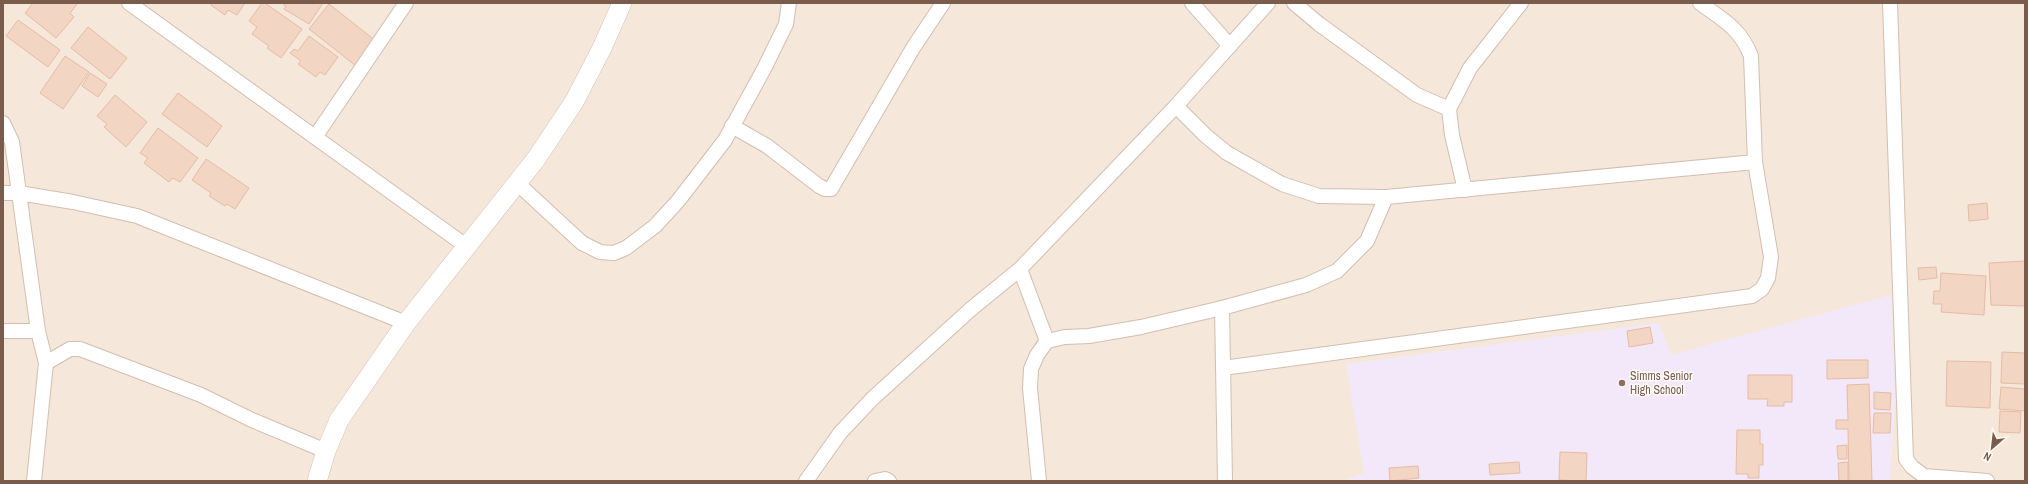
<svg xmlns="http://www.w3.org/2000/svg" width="2028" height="484" font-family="'Archivo Narrow',sans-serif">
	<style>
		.residential { fill: #f5e8da }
		.education { fill: #f3e8fa }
		.building { fill: #f3d5c3; stroke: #e6bba3 }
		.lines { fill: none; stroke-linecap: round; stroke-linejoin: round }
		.street-casing { stroke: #d1beb0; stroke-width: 16 }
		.secondary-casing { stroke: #d6c0b0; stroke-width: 20 }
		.street { stroke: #fff; stroke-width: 14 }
		.secondary { stroke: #fff; stroke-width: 19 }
		.education-dot { fill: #8d6e63; stroke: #fffaf3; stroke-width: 1.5 }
		.labels { text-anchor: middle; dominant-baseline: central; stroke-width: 3; stroke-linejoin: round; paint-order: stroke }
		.education-label { font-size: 12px; fill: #785e54; stroke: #fffaf3; text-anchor: start }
	</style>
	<rect width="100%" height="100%" fill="#fdf6ec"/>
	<!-- residential -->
	<rect class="residential" x="3" y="3" width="2022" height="478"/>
	<!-- education -->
	<path class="education" d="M1891 295 1895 402 1890 481H1343L1364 473 1346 364 1659 323 1671 355Z"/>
	<!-- building -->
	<g class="building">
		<path d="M33 3H78L70 13 74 17 56 38 25 13Z"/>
		<path d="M212 3H245L237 15 228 10 225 15 211 5Z"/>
		<path d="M262 3H265L302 29 281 58 267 48 269 46 252 34 257 27 249 21Z"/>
		<path d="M282 3H323L309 24 284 9 286 6Z"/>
		<path d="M329 4 376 41 356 66 309 29Z"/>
		<path d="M18 20 60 50 48 67 6 36Z"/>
		<path d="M88 27 127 58 110 79 71 48Z"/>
		<path d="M309 36 338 57 325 75 320 72 316 77 298 64 301 61 290 53 294 49 298 51Z"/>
		<path d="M65 56 89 72 63 109 40 93Z"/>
		<path d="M90 73 107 84 98 97 82 86Z"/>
		<path d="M178 93 222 126 207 147 162 114Z"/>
		<path d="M115 95 147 122 126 147 104 127 107 124 97 116Z"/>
		<path d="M158 128 198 158 180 182 173 178 169 182 144 163 148 158 140 153Z"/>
		<path d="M206 159 249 188 235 209 227 204 225 206 209 196 211 193 192 180Z"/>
		<path d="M1987 203 1988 219 1969 221 1968 205Z"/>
		<path d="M2025 261V306L1991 305 1989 263Z"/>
		<path d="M1936 267 1937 278 1919 280 1918 268Z"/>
		<path d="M1941 273 1986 276 1984 315 1941 312 1942 304H1933L1934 291H1940Z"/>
		<path d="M1650 327 1653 343 1629 347 1627 331Z"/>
		<path d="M2002 352 2025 353V384L2001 383Z"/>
		<path d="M1827 360H1868V378L1827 379Z"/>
		<path d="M1947 361 1991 362 1990 408 1946 406Z"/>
		<path d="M1748 375H1792V402H1784V406H1767L1768 399H1748Z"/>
		<path d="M1869 384 1872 481H1849L1848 429H1836V420H1848L1847 385Z"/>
		<path d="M2001 387 2025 389V411L1999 409Z"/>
		<path d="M1874 392 1891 393 1890 410 1874 409Z"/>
		<path d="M2000 411 2021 412 2020 433 1999 432Z"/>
		<path d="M1874 413H1891L1890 433H1873Z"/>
		<path d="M1737 430H1760V444H1763V465H1759V478H1748V474H1736Z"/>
		<path d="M1847 445V459H1838L1837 446Z"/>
		<path d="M1560 452 1587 453 1586 481 1559 480Z"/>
		<path d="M1519 462 1520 473 1490 475 1489 464Z"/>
		<path d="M1848 462V481H1839L1838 463Z"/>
		<path d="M1418 466 1419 478 1390 481 1389 468Z"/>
	</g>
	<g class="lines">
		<!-- street casing -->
		<g class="street-casing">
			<g id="street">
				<path d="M129 3 466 246"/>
				<path d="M1192 3 1230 46"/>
				<path d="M1294 3 1319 24 1417 95 1449 109"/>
				<path d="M1890 3 1906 459 1912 467 1924 476 1987 481"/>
				<path d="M1176 106 1206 136 1227 153 1282 184 1319 196 1386 197 1755 162"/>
				<path d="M3 123 12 142 38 331 46 363 34 481"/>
				<path d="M732 126 767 146 819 186 825 189H831L913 48 943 3"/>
				<path d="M315 137 406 3"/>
				<path d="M517 183 582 243 600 252 614 253 626 248 655 226 678 201 725 140 765 67 786 24 789 3"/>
				<path d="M1465 190 1452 135 1449 109 1470 68 1521 3"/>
				<path d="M3 193H19L73 202 137 216 406 323"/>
				<path d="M1020 269 1047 341 1065 337 1089 336 1141 327 1222 308 1306 285 1337 271 1367 241 1386 197"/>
				<path d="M1222 308 1225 481"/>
				<path d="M3 331H38"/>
				<path d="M46 363 70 349H80L201 395 252 420 326 451"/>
				<path d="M1223 368 1752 296 1762 289 1768 278 1771 257 1755 162 1751 56C1740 28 1723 20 1700 3"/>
				<path d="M806 481 840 433 872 399 971 309 1020 269 1176 106 1268 3"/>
				<path d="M875 481 885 479 889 481"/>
				<path d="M1039 481 1030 388 1031 369 1037 355 1047 341"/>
			</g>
		</g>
		<!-- secondary casing -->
		<g class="secondary-casing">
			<path id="secondary" d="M317 481 326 451 339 420 406 323 536 159 574 102 602 48 622 3"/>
		</g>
		<!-- street -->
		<use href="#street" class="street"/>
		<!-- secondary -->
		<use href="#secondary" class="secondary"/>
	</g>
	<!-- markers -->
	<circle class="education-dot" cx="1622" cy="383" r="4"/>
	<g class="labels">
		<!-- education labels -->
		<g class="education-label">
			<text x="1630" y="376">Simms Senior<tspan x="1630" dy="14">High School</tspan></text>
		</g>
	</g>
	<!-- border -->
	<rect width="2028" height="484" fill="none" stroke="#7a5c4d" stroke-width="8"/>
	<!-- north arrow -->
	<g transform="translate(1992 448) rotate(208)" stroke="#fffaf3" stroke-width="3" paint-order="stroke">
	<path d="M0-3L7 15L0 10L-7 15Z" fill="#7a5c4d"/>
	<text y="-6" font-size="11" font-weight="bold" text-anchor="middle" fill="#7a5c4d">N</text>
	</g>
</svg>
